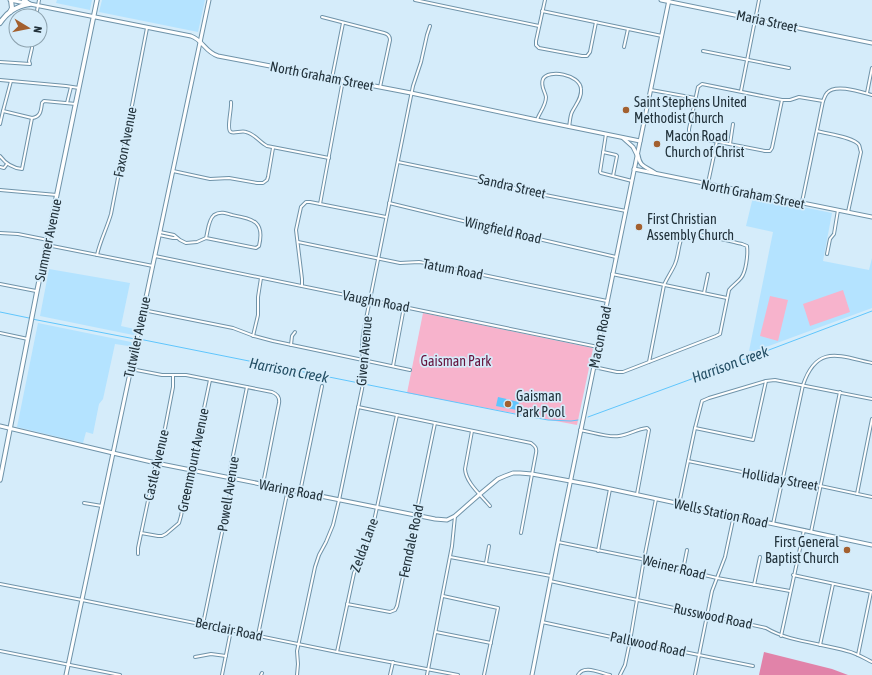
<svg xmlns="http://www.w3.org/2000/svg" width="872" height="675" font-family="'Asap Condensed',sans-serif">
	<style>
		.built { fill: #b4e3ff }
		.green { fill: #f7b3cc }
		.forest { fill: #e183a9 }
		.water { fill: #60c6fd }
		.lines { fill: none; stroke-linecap: round; stroke-linejoin: round }
		.stream { stroke: #60c6fd; stroke-width: 1 }
		.street-casing { stroke: #6f93a9; stroke-width: 4 }
		.secondary-casing { stroke: #6f93a9; stroke-width: 5 }
		.primary-casing { stroke: #6f93a9; stroke-width: 5.5 }
		.highway-casing { stroke: #6f93a9; stroke-width: 6 }
		.street { stroke: #fff; stroke-width: 2 }
		.secondary { stroke: #fff; stroke-width: 3 }
		.primary { stroke: #fff; stroke-width: 3.5 }
		.highway { stroke: #fff; stroke-width: 4 }
		.poi-dot { fill: #a3602f; stroke: #d5ecfa; stroke-width: 1.5 }
		.labels { text-anchor: middle; dominant-baseline: central; stroke-width: 3.5; stroke-linejoin: round; paint-order: stroke }
		.street-label { font-size: 14px; fill: #22323b; stroke: #d5ecfa }
		.poi-label { font-size: 14px; fill: #22323b; stroke: #d5ecfa; text-anchor: start }
		.park-label { font-size: 14px; fill: #66133d; stroke: #d5ecfa }
		.water-label { font-size: 15px; font-style: italic; fill: #244f65; stroke: #d5ecfa }
	</style>
	<rect width="100%" height="100%" fill="#d5ecfa"/>
	<!-- built -->
	<g class="built">
		<path d="M57 0H92L90 10 56 3Z"/>
		<path d="M102 0H205L198 32 99 12Z"/>
		<path d="M753 197 832 213 823 261 869 270 872 258V308L755 351H749L773 232 746 226Z"/>
		<path d="M49 269 130 283 121 326 139 330 138 336 40 316Z"/>
		<path d="M38 323 136 343 135 347 115 344 103 399 99 404 93 434 86 432 83 443 17 427Z"/>
	</g>
	<!-- green -->
	<g class="green">
		<path d="M843 290 850 312 810 326 803 304Z"/>
		<path d="M770 296 788 300 778 341 760 336Z"/>
		<path d="M423 313 592 348 593 349 577 425 407 393Z"/>
	</g>
	<!-- forest -->
	<path class="forest" d="M764 652 832 669 848 675H759Z"/>
	<!-- water -->
	<path class="water" d="M498 397 519 402 517 410 496 406Z"/>
	<g class="lines">
		<!-- stream -->
		<g class="stream">
			<path d="M0 312 29 318"/>
			<path d="M32 319 135 339"/>
			<path d="M139 339 384 388 515 414 548 420 571 421 578 420"/>
			<path d="M588 417 716 370 872 311"/>
		</g>
		<!-- street casing -->
		<g class="street-casing">
			<g id="street">
				<path d="M415 0 539 26"/>
				<path d="M545 0 536 41V45L539 48 582 56H587L590 52 596 22"/>
				<path d="M542 11 662 36"/>
				<path d="M36 16 39 0"/>
				<path d="M322 17 384 33C388 34 390 36 390 40L380 87"/>
				<path d="M624 47 628 29"/>
				<path d="M703 51 789 68"/>
				<path d="M0 62 30 64 29 61 32 48V40"/>
				<path d="M332 78 343 23"/>
				<path d="M0 80 66 86 79 88"/>
				<path d="M11 81 3 111 32 118C41 117 41 110 42 103L44 101 76 104"/>
				<path d="M651 90 695 98"/>
				<path d="M741 91 759 0"/>
				<path d="M867 93 872 68"/>
				<path d="M782 100 772 148 770 151H765L693 137 689 135V129L698 87 702 84 782 100H790L799 97 823 101"/>
				<path d="M231 102C232 108 226 130 231 132 234 134 242 130 246 132 255 134 259 142 267 146L329 158"/>
				<path d="M67 103 71 87"/>
				<path d="M537 120C539 113 546 106 546 97 545 91 540 86 543 79 548 69 580 74 581 89 582 98 576 104 572 112 570 116 570 122 569 127"/>
				<path d="M0 124 3 111"/>
				<path d="M817 131C827 134 854 137 859 145 860 147 860 150 861 152L848 212"/>
				<path d="M606 134 600 172 601 173 632 181"/>
				<path d="M730 144 733 124"/>
				<path d="M603 152 616 155 617 156 613 176"/>
				<path d="M0 156C6 164 12 168 22 169L32 118"/>
				<path d="M398 162 495 182 520 190 626 211"/>
				<path d="M0 167 4 168 7 164"/>
				<path d="M173 171 210 179 229 178 257 183H263L267 180 268 177 273 148"/>
				<path d="M708 183 717 141"/>
				<path d="M0 190 57 195"/>
				<path d="M802 202 823 101C824 99 825 95 827 93 835 83 861 92 872 95"/>
				<path d="M389 203 500 230 616 257"/>
				<path d="M320 204 343 80"/>
				<path d="M160 232 174 235 180 240 186 243 197 242 206 238 256 248 259 246C265 221 253 219 232 215 226 213 220 211 214 215 208 220 208 231 206 238"/>
				<path d="M0 233 18 234 48 240"/>
				<path d="M159 235 173 238H177"/>
				<path d="M298 242 400 263 419 262 426 263 607 301"/>
				<path d="M47 245 153 266"/>
				<path d="M827 254 830 239 834 234 838 210"/>
				<path d="M97 255C100 241 107 228 111 214L147 28"/>
				<path d="M155 256 404 307 598 347"/>
				<path d="M612 274 727 298"/>
				<path d="M0 284 36 291"/>
				<path d="M302 286V279L296 230 301 207 306 202H310L386 217"/>
				<path d="M704 293 708 274"/>
				<path d="M143 310 233 328 254 336 273 341 410 370"/>
				<path d="M0 333 28 339"/>
				<path d="M253 336 258 315V297L261 278"/>
				<path d="M291 345 292 336 295 332"/>
				<path d="M393 366 404 307"/>
				<path d="M594 367 617 372H623L716 336 720 334 729 290C733 285 737 283 741 278 746 272 748 255 747 246L742 244C729 241 694 231 683 235 678 244 679 255 675 264 672 271 667 278 664 285L649 362"/>
				<path d="M131 369 162 375H186L272 392C277 394 280 397 279 403L263 484"/>
				<path d="M358 407 531 443C535 446 537 448 536 453L521 533"/>
				<path d="M695 428 753 440 766 381"/>
				<path d="M580 430C592 432 608 438 619 436 628 435 637 429 647 428L649 430 637 494"/>
				<path d="M472 431 465 469C466 483 481 495 490 506"/>
				<path d="M688 461 742 472 760 473 872 497"/>
				<path d="M300 492 322 386"/>
				<path d="M857 494 872 419"/>
				<path d="M84 503 102 506"/>
				<path d="M679 504 695 428 702 401 709 398 766 381 775 380 872 399"/>
				<path d="M773 524 803 385C817 344 839 356 872 363"/>
				<path d="M811 532 840 392"/>
				<path d="M141 533 158 536H162L166 534 179 523 181 516 188 478 191 470 210 380"/>
				<path d="M558 542 666 564 683 570 717 578 790 591"/>
				<path d="M598 551 610 489"/>
				<path d="M138 554V548L156 463 160 454 173 387V375"/>
				<path d="M450 557 551 576"/>
				<path d="M486 563 489 546"/>
				<path d="M683 570 687 550"/>
				<path d="M793 575 872 592"/>
				<path d="M550 581 766 628C789 642 821 643 847 651 856 653 864 658 872 662"/>
				<path d="M0 584 82 600 337 652 458 675"/>
				<path d="M754 585 760 557"/>
				<path d="M443 596 498 608 484 675"/>
				<path d="M347 604 390 612 395 610 397 606 435 423"/>
				<path d="M542 622 630 641 753 666"/>
				<path d="M203 624 230 494 231 483 230 470 247 387"/>
				<path d="M436 632 491 643"/>
				<path d="M258 635 288 489"/>
				<path d="M781 636 804 530"/>
				<path d="M820 645 833 584"/>
				<path d="M0 651 120 675"/>
				<path d="M337 652 354 573 371 535 397 415"/>
				<path d="M858 655 871 592"/>
				<path d="M195 657 211 654 226 656"/>
				<path d="M222 675 231 630"/>
				<path d="M261 675 262 673"/>
				<path d="M297 675 298 664 297 651 315 567 319 555 326 542 333 525 339 500 362 389 364 375 362 348 363 334 413 86 421 62 427 35 430 26"/>
				<path d="M390 675 393 662"/>
				<path d="M427 675 452 546 455 516"/>
				<path d="M578 675C584 664 600 673 610 675"/>
				<path d="M620 675 625 665 630 641 644 559 656 499"/>
				<path d="M695 675 712 591 725 557 734 515"/>
			</g>
		</g>
		<!-- secondary casing -->
		<g class="secondary-casing">
			<g id="secondary">
				<path d="M10 0 191 36C203 40 205 52 218 56L411 93 537 120 640 141"/>
				<path d="M661 0 872 43"/>
				<path d="M623 138 633 147 637 155"/>
				<path d="M638 155C640 168 646 166 655 173"/>
				<path d="M634 169 872 217"/>
				<path d="M0 426 113 453 156 463 435 519 447 520 455 516 480 494 498 479 505 476 513 473H520L532 474 592 485 872 545"/>
				<path d="M66 675 209 0"/>
				<path d="M532 675 558 542 669 0"/>
			</g>
		</g>
		<!-- primary casing -->
		<g class="primary-casing">
			<path id="primary" d="M0 480 37 291 97 0"/>
		</g>
		<!-- highway casing -->
		<g class="highway-casing">
			<g id="highway">
				<path d="M24 0 29 4"/>
				<path d="M10 12 12 8 11 0"/>
				<path d="M0 23C7 12 17 6 29 4"/>
			</g>
		</g>
		<!-- street -->
		<use href="#street" class="street"/>
		<!-- secondary -->
		<use href="#secondary" class="secondary"/>
		<!-- primary -->
		<use href="#primary" class="primary"/>
		<!-- highway -->
		<use href="#highway" class="highway"/>
	</g>
	<!-- markers -->
	<g class="poi-dot">
		<circle cx="626" cy="110" r="4"/>
		<circle cx="657" cy="144" r="4"/>
		<circle cx="639" cy="227" r="4"/>
		<circle cx="508" cy="404" r="4"/>
		<circle cx="847" cy="550" r="4"/>
	</g>
	<g class="labels">
		<!-- street labels -->
		<g class="street-label">
			<text transform="translate(767 21) rotate(12)">Maria Street</text>
			<text transform="translate(322 76) rotate(11)">North Graham Street</text>
			<text transform="translate(125 142) rotate(-79)">Faxon Avenue</text>
			<text transform="translate(512 186) rotate(13)">Sandra Street</text>
			<text transform="translate(753 194) rotate(11)">North Graham Street</text>
			<text transform="translate(503 230) rotate(13)">Wingfield Road</text>
			<text transform="translate(48 240) rotate(-78)">Summer Avenue</text>
			<text transform="translate(453 269) rotate(11)">Tatum Road</text>
			<text transform="translate(376 301) rotate(11)">Vaughn Road</text>
			<text transform="translate(137 337) rotate(-78)">Tutwiler Avenue</text>
			<text transform="translate(600 337) rotate(-78)">Macon Road</text>
			<text transform="translate(364 351) rotate(-85)">Given Avenue</text>
			<text transform="translate(193 460) rotate(-78)">Greenmount Avenue</text>
			<text transform="translate(156 465) rotate(-77)">Castle Avenue</text>
			<text transform="translate(780 479) rotate(10)">Holliday Street</text>
			<text transform="translate(291 490) rotate(11)">Waring Road</text>
			<text transform="translate(228 494) rotate(-81)">Powell Avenue</text>
			<text transform="translate(721 513) rotate(12)">Wells Station Road</text>
			<text transform="translate(411 541) rotate(-78)">Ferndale Road</text>
			<text transform="translate(364 545) rotate(-70)">Zelda Lane</text>
			<text transform="translate(674 567) rotate(14)">Weiner Road</text>
			<text transform="translate(713 616) rotate(12)">Russwood Road</text>
			<text transform="translate(229 629) rotate(12)">Berclair Road</text>
			<text transform="translate(648 644) rotate(12)">Pallwood Road</text>
		</g>
		<!-- poi labels -->
		<g class="poi-label">
			<text x="634" y="102">Saint Stephens United<tspan x="634" dy="16">Methodist Church</tspan></text>
			<text x="665" y="136">Macon Road<tspan x="665" dy="16">Church of Christ</tspan></text>
			<text x="647" y="219">First Christian<tspan x="647" dy="16">Assembly Church</tspan></text>
			<text x="516" y="396">Gaisman<tspan x="516" dy="16">Park Pool</tspan></text>
			<text x="839" y="542" text-anchor="end">First General<tspan x="839" dy="16">Baptist Church</tspan></text>
		</g>
		<!-- park labels -->
		<g class="park-label">
			<text x="456" y="361">Gaisman Park</text>
		</g>
		<!-- water labels -->
		<g class="water-label">
			<text transform="translate(730 364) rotate(-20)">Harrison Creek</text>
			<text transform="translate(289 370) rotate(11)">Harrison Creek</text>
		</g>
	</g>
	<!-- north arrow -->
	<g transform="translate(28 28) rotate(100)"><circle r="19" fill="#d5ecfa" stroke="#8da2ae"/>
	<path d="M0-3L7 15L0 10L-7 15Z" fill="#a3602f"/>
	<text y="-6" font-size="11" font-weight="bold" text-anchor="middle" fill="#22323b">N</text>
	</g>
</svg>
